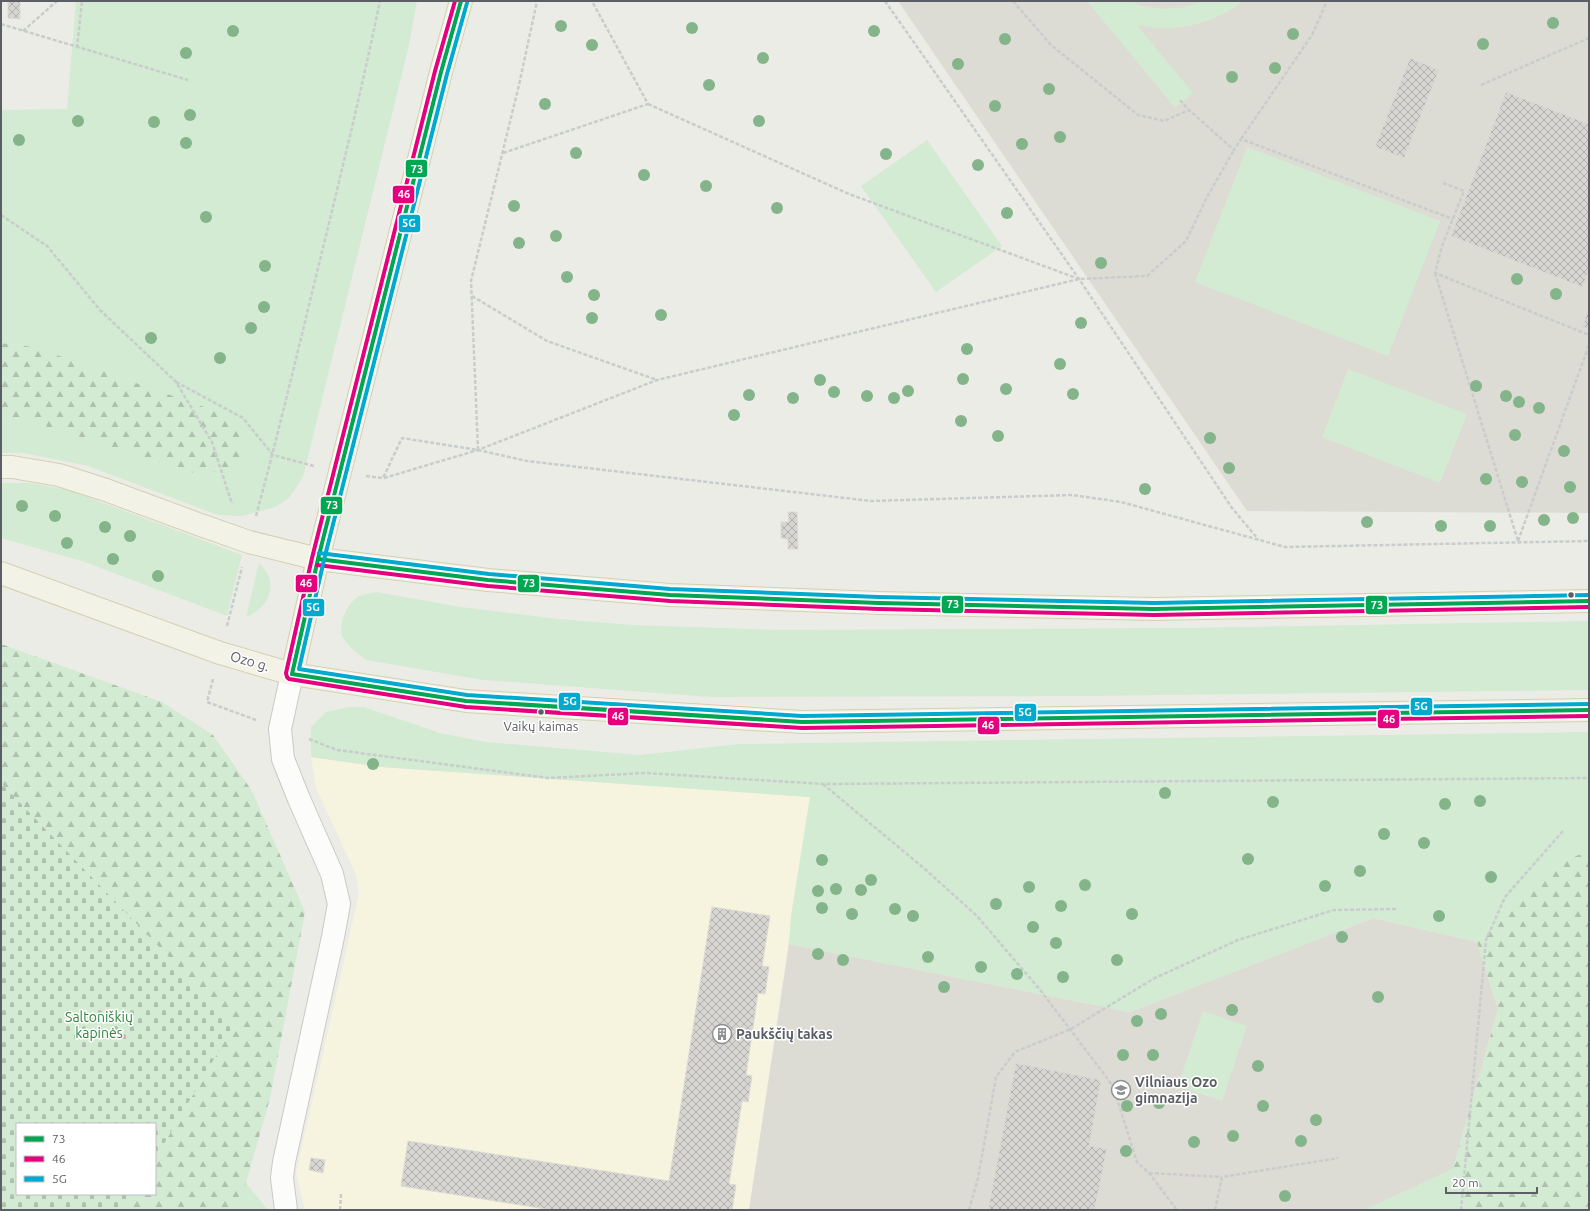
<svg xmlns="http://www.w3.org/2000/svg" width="1590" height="1211" font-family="Ubuntu,sans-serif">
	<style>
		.commercial { fill: #f6f4de }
		.education { fill: #dddcd4 }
		.green { fill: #d3ead3 }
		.forest { fill: url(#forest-firs) }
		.cemetery { fill: url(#cemetery-stones) }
		.building { fill: url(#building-cross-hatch); stroke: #dcdad5 }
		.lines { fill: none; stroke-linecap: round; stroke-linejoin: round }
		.minor-casing { stroke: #c9cac8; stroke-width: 24 }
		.major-casing { stroke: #d5d0b2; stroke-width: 24 }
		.path { stroke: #c8cdcb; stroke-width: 2.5; stroke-dasharray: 4 2; stroke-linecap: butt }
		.minor { stroke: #fcfcfb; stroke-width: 22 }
		.major { stroke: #f3f2e7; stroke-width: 22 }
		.bus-1-casing { stroke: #fff; stroke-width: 7 }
		.bus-2-casing { stroke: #fff; stroke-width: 7 }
		.bus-3-casing { stroke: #fff; stroke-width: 7 }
		.bus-1 { stroke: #00a651; stroke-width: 4 }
		.bus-2 { stroke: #e5007d; stroke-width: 4 }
		.bus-3 { stroke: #00a9ce; stroke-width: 4 }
		.tree { fill: #84b48a }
		.bus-dot { fill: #5b5e65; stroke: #fff; stroke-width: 1.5 }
		.labels { text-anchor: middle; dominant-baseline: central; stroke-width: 3; stroke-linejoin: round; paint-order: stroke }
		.bus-label { font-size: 13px; fill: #5b5e65; stroke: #fff }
		.street-label { font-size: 14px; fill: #5b5e65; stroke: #fff }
		.park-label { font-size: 14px; fill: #2f873e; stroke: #fff }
		.poi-label { font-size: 14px; font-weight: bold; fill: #5b5e65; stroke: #fff; text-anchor: start }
		.line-badge { stroke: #fff; stroke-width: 1.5 }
		.badge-label { font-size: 11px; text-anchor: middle; font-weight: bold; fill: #fff }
	</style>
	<defs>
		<pattern id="forest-firs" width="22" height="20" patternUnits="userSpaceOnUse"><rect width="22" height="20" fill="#d3ead3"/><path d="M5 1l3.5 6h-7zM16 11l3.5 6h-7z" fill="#aec1af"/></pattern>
		<pattern id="cemetery-stones" width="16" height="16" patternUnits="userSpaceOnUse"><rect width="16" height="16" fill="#d3ead3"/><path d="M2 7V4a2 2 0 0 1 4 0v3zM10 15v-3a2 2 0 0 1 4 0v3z" fill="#aec1af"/></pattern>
		<pattern id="building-cross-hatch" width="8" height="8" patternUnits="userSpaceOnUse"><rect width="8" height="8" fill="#d6d5d1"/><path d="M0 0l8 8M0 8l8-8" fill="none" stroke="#b1b0ad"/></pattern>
	</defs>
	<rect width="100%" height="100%" fill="#ecece6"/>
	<!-- commercial -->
	<path class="commercial" d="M311 757 381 767 810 797 749 1210H305L296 1173 359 894 356 874 316 788Z"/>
	<!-- education -->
	<g class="education">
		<path d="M898 1H1589V513L1247 511Z"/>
		<path d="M1373 918 1477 942 1498 1009 1453 1169 1365 1210H749L789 944 1130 1012Z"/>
	</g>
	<!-- green -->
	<g class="green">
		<path d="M76 1H417L409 45 303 477 289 498 275 507 242 516 218 515 88 466 24 453H1V416L21 419 71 434 200 475 34 347 1 343V110L67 109Z"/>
		<path d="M1087 1H1131L1141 6 1162 9 1186 7 1203 1H1243C1221 19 1191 29 1162 28 1153 28 1145 26 1137 25L1193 93 1175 108Z"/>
		<path d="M927 140 1002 246 936 292 861 186Z"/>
		<path d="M1247 147 1440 221 1388 356 1195 282Z"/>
		<path d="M1348 369 1467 414 1440 483 1322 437Z"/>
		<path d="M1 483H30L69 490 242 555 227 616 85 562 1 538Z"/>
		<path d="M259 563C280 582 270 607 246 617Z"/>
		<path d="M376 592 461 607 558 619 633 625 782 630 1188 628 1589 621V690L1085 696 711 697 483 680 366 660C357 653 349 647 343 638 337 626 347 603 358 597 363 594 371 593 376 592Z"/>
		<path d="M349 707H364L440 733 486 742 640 755 739 744 1589 732V851L1563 861 1508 902 1477 942 1373 918 1130 1012 789 944 791 916 810 797 381 767 311 757V727L326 712Z"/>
		<path d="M1203 1011 1247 1026 1222 1101 1178 1086Z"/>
		<path d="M1453 1169 1468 1210H1365Z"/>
		<path d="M246 1183 268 1210H232Z"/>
	</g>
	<!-- forest -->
	<g class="forest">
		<path d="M1 343 34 347 221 413 240 427 245 451 234 468 200 475 71 434 21 419 1 416Z"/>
		<path d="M1 644 162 702 213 735 252 791 305 912 270 1098 246 1183 232 1210H125L134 1194H155V1159L234 1025 1 783Z"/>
		<path d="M1589 851V1210H1468L1453 1169 1498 1009 1477 942 1508 902 1563 861Z"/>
	</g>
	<!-- cemetery -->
	<path class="cemetery" d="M1 783 234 1025 155 1159V1124H17V1194H134L125 1210H1Z"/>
	<!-- building -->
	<g class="building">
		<path d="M8 1H20V19L8 18Z"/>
		<path d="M1410 58 1439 70 1404 158 1375 147Z"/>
		<path d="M1506 92 1589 124V271L1582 287 1451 236Z"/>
		<path d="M1589 308V329L1582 327Z"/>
		<path d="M788 512H797L798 549H788V539L781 538V522H789Z"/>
		<path d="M712 907 770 916 762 966 769 967 765 994 758 993 746 1075 752 1076 748 1102 742 1101 729 1184 736 1185 732 1210H552L401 1186 408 1141 669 1181Z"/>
		<path d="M1016 1063 1101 1080 1089 1146 1107 1149 1095 1208 1096 1210H988Z"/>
		<path d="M311 1158 325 1160 323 1173 309 1170Z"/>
	</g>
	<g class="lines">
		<!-- minor casing -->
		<g class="minor-casing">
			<path id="minor" d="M286 1210 282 1178 284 1162 333 937 339 904 332 874 299 799 283 759 280 729 292 674"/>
		</g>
		<!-- major casing -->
		<g class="major-casing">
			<g id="major">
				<path d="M1 467H12L59 475 106 490 195 523 249 542 318 559 488 580 670 595 879 603 1154 609 1589 601"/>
				<path d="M1 573 220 653 292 674 466 701 802 722 1589 710"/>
				<path d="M292 674 318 559 441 72 461 1"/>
			</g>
		</g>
		<!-- path -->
		<g class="path">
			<path d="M885 1 1079 279 1232 508 1258 539"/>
			<path d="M1013 1 1051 45 1138 115 1164 121 1189 110"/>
			<path d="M1 24 188 80"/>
			<path d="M23 31 57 1"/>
			<path d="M77 48 82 1"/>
			<path d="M1481 85 1589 38"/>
			<path d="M1180 100 1189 110 1234 150 1241 139 1453 219"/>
			<path d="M648 104 849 194 1079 279"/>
			<path d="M1241 139 1312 35 1327 1"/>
			<path d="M503 153 648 104 592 1"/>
			<path d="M1443 183 1464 191 1442 246 1435 273 1589 335"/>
			<path d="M1 215 47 246 100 310 176 382 212 442 232 504"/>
			<path d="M1435 273 1518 541"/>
			<path d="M472 296 547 341 657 380"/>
			<path d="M176 382 243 418 273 455 314 466"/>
			<path d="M478 450 471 281 519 85 537 1"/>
			<path d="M366 476 383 478 402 438 478 450 527 461 871 501 1072 495 1121 502 1285 547 1589 541"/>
			<path d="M384 478 478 450 657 380 1079 279 1147 276 1186 241 1207 197 1234 150"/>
			<path d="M256 516C279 431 299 346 320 260 341 174 362 88 380 1"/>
			<path d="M1518 541 1589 345"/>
			<path d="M227 626 242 567"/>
			<path d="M213 679 207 702 256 720"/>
			<path d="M309 739 337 750 548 778 645 773 823 784 1589 778"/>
			<path d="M823 784 926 870 977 916 1041 991 1113 1086 1137 1162 1149 1173 1177 1210"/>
			<path d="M1149 1173 1222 1177"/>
			<path d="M340 1210 341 1194"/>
			<path d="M969 1210 978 1178 996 1077 1015 1052 1071 1029 1153 979 1238 940 1334 910 1397 909"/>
			<path d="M1215 1210 1222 1177 1338 1158"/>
			<path d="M1461 1210 1486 940 1505 897 1563 831"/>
		</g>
		<!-- minor -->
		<use href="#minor" class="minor"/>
		<!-- major -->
		<use href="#major" class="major"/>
		<!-- bus-1 casing -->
		<g class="bus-1-casing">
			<g id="bus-1">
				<path d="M318 559 488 580 670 595 879 603 1154 609 1589 601"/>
				<path d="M292 674 466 701 802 722 1589 710"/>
				<path d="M292 674 318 559 441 72 461 1"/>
			</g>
		</g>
		<!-- bus-2 casing -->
		<g class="bus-2-casing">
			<g id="bus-2">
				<path d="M455 1 435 71 312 558 286 673 287 677 289 679 466 707 802 728 1589 716"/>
				<path d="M317 565 488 586 670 601 879 609 1154 615 1589 607"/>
			</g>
		</g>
		<!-- bus-3 casing -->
		<g class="bus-3-casing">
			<g id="bus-3">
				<path d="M467 3 447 74 324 560 299 669 467 695 802 716 1589 704"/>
				<path d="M319 553 489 574 670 589 879 597 1154 603 1589 595"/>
			</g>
		</g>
		<!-- bus-1 -->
		<use href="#bus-1" class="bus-1"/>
		<!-- bus-2 -->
		<use href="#bus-2" class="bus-2"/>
		<!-- bus-3 -->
		<use href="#bus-3" class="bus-3"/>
	</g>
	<!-- trees -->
	<g class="tree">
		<circle cx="1553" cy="23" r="6"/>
		<circle cx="561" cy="26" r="6"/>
		<circle cx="692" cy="28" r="6"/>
		<circle cx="233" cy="31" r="6"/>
		<circle cx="874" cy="31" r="6"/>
		<circle cx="1293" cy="34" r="6"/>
		<circle cx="1005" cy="39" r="6"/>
		<circle cx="1483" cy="44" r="6"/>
		<circle cx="592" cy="45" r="6"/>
		<circle cx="186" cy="53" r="6"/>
		<circle cx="763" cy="58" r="6"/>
		<circle cx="958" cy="64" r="6"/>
		<circle cx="1275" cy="68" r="6"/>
		<circle cx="1232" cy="77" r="6"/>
		<circle cx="709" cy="85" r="6"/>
		<circle cx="1049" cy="89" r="6"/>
		<circle cx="545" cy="104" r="6"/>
		<circle cx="995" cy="106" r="6"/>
		<circle cx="190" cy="115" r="6"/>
		<circle cx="78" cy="121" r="6"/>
		<circle cx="759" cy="121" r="6"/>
		<circle cx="154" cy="122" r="6"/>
		<circle cx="1060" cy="137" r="6"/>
		<circle cx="19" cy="140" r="6"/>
		<circle cx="186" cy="143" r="6"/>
		<circle cx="1022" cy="144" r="6"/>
		<circle cx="576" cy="153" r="6"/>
		<circle cx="886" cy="154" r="6"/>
		<circle cx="978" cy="165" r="6"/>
		<circle cx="644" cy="175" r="6"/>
		<circle cx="706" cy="186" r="6"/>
		<circle cx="514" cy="206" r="6"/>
		<circle cx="777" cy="208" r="6"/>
		<circle cx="1007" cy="213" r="6"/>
		<circle cx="206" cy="217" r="6"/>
		<circle cx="556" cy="236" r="6"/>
		<circle cx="519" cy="243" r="6"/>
		<circle cx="1101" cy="263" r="6"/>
		<circle cx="265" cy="266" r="6"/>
		<circle cx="567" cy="277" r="6"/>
		<circle cx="1517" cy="279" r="6"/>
		<circle cx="1556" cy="294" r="6"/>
		<circle cx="594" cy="295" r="6"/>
		<circle cx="264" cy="307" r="6"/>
		<circle cx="661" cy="315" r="6"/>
		<circle cx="592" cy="318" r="6"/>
		<circle cx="1081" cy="323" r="6"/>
		<circle cx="251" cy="328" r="6"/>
		<circle cx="151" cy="338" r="6"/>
		<circle cx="967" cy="349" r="6"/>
		<circle cx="220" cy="358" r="6"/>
		<circle cx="1060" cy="364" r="6"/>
		<circle cx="963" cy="379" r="6"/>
		<circle cx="820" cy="380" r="6"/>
		<circle cx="1476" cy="386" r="6"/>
		<circle cx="1006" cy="389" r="6"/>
		<circle cx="908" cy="391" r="6"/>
		<circle cx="834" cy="392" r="6"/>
		<circle cx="1073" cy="394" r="6"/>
		<circle cx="749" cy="395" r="6"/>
		<circle cx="867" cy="396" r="6"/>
		<circle cx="1506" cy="396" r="6"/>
		<circle cx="793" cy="398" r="6"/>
		<circle cx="894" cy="398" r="6"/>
		<circle cx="1519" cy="402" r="6"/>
		<circle cx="1539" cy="408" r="6"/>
		<circle cx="734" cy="415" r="6"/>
		<circle cx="961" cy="421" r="6"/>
		<circle cx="1515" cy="435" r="6"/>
		<circle cx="998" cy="436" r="6"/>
		<circle cx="1210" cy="438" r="6"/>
		<circle cx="1564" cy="451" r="6"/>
		<circle cx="1229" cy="468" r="6"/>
		<circle cx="1486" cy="479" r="6"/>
		<circle cx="1522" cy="482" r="6"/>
		<circle cx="1570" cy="487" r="6"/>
		<circle cx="1145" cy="489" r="6"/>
		<circle cx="22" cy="506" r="6"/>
		<circle cx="55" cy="516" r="6"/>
		<circle cx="1573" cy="518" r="6"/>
		<circle cx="1544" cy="520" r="6"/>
		<circle cx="1367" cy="522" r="6"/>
		<circle cx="1441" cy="526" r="6"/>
		<circle cx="1490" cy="526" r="6"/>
		<circle cx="105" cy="527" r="6"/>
		<circle cx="130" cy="536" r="6"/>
		<circle cx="67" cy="543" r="6"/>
		<circle cx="113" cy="559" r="6"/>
		<circle cx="158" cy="576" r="6"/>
		<circle cx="373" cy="764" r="6"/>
		<circle cx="1165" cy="793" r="6"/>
		<circle cx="1480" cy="801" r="6"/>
		<circle cx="1273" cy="802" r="6"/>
		<circle cx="1445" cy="804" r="6"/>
		<circle cx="1384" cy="834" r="6"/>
		<circle cx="1424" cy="843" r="6"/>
		<circle cx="1248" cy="859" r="6"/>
		<circle cx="822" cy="860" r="6"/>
		<circle cx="1360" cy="871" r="6"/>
		<circle cx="1491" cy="877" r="6"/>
		<circle cx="871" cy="880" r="6"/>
		<circle cx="1085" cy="885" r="6"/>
		<circle cx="1325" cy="886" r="6"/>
		<circle cx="1029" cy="887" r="6"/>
		<circle cx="836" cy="889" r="6"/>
		<circle cx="861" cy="890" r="6"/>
		<circle cx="818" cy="891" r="6"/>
		<circle cx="996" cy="904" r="6"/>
		<circle cx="1061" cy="906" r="6"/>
		<circle cx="822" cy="908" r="6"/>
		<circle cx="895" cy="909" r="6"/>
		<circle cx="852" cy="914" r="6"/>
		<circle cx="1132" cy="914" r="6"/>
		<circle cx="913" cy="916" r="6"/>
		<circle cx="1439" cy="916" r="6"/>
		<circle cx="1033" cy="927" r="6"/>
		<circle cx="1342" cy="937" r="6"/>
		<circle cx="1056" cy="943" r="6"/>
		<circle cx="818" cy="954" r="6"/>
		<circle cx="928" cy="957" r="6"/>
		<circle cx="843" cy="960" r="6"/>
		<circle cx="1117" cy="960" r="6"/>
		<circle cx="981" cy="967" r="6"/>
		<circle cx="1017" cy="974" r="6"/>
		<circle cx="1063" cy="977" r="6"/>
		<circle cx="944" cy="987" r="6"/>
		<circle cx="1378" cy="997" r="6"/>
		<circle cx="1232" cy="1010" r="6"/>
		<circle cx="1161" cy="1014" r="6"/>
		<circle cx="1137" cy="1021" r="6"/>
		<circle cx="1123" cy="1055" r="6"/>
		<circle cx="1153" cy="1055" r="6"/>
		<circle cx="1258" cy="1066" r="6"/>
		<circle cx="1159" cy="1103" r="6"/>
		<circle cx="1127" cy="1106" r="6"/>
		<circle cx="1263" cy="1106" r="6"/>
		<circle cx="1316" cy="1120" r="6"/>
		<circle cx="1233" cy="1136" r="6"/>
		<circle cx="1301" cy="1141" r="6"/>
		<circle cx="1194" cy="1142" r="6"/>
		<circle cx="1126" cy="1151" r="6"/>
		<circle cx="1285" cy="1196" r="6"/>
	</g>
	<!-- icons -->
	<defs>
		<g id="building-ring" transform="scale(1)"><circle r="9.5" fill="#fff" stroke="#8e9092" stroke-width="1.5"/><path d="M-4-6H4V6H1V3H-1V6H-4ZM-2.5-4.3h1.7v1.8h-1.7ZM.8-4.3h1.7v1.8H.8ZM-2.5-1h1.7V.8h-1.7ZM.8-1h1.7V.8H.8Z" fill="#8e9092"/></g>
		<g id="school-ring" transform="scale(1)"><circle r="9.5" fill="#fff" stroke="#8e9092" stroke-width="1.5"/><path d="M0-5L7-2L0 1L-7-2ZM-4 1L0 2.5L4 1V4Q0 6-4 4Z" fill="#8e9092"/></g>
	</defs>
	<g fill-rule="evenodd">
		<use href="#building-ring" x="722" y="1034"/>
		<use href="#school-ring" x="1121" y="1090"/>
	</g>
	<!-- markers -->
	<g class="bus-dot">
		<circle cx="1571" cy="595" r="3.5"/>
		<circle cx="541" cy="712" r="3.5"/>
	</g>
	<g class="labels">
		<!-- bus labels -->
		<g class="bus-label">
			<text x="541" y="726">Vaikų kaimas</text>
		</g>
		<!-- street labels -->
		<g class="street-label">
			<text transform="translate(250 661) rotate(16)">Ozo g.</text>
		</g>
		<!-- park labels -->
		<g class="park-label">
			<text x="99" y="1017">Saltoniškių<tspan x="99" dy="16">kapinės</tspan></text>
		</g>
		<!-- poi labels -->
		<g class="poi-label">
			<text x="736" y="1034">Paukščių takas</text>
			<text x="1135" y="1082">Vilniaus Ozo<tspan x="1135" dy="16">gimnazija</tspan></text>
		</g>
	</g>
	<g class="line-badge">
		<rect x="405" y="159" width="23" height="19" rx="4" fill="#00a651"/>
		<rect x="392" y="185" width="23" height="19" rx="4" fill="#e5007d"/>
		<rect x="398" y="214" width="23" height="19" rx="4" fill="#00a9ce"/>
		<rect x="320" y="496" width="23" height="19" rx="4" fill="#00a651"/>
		<rect x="295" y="574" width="23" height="19" rx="4" fill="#e5007d"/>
		<rect x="517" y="574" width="23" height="19" rx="4" fill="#00a651"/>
		<rect x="941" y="595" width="23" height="19" rx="4" fill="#00a651"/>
		<rect x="1365" y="595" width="23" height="20" rx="4" fill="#00a651"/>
		<rect x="302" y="598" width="23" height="19" rx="4" fill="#00a9ce"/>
		<rect x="558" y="692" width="23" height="19" rx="4" fill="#00a9ce"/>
		<rect x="1410" y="697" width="23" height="19" rx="4" fill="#00a9ce"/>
		<rect x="1014" y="703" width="23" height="19" rx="4" fill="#00a9ce"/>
		<rect x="607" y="707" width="22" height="19" rx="4" fill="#e5007d"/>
		<rect x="1377" y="709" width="23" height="20" rx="4" fill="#e5007d"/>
		<rect x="977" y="716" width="23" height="19" rx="4" fill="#e5007d"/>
	</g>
	<g class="badge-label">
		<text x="417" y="173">73</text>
		<text x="404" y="198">46</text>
		<text x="409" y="227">5G</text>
		<text x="332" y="509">73</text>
		<text x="306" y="587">46</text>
		<text x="529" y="587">73</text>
		<text x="953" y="608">73</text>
		<text x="1377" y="609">73</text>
		<text x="313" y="611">5G</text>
		<text x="570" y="705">5G</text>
		<text x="1421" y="710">5G</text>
		<text x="1025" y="716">5G</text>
		<text x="618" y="720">46</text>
		<text x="1389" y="723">46</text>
		<text x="988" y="729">46</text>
	</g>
	<!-- border -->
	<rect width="1590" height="1211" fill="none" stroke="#5b5e65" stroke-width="4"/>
	<!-- legend -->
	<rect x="16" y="1123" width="140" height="72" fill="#ffffff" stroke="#bdbfc1"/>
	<rect x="24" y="1136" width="20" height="6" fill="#00a651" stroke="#bdbfc1"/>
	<text x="52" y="1143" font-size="12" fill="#5b5e65">73</text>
	<rect x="24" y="1156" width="20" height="6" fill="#e5007d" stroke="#bdbfc1"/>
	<text x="52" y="1163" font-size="12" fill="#5b5e65">46</text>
	<rect x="24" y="1176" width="20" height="6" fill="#00a9ce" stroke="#bdbfc1"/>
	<text x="52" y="1183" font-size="12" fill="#5b5e65">5G</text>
	<!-- scale -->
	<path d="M1446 1187v6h91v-6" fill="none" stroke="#5b5e65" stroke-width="2"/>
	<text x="1452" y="1187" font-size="12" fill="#5b5e65" stroke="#ffffff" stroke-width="3" paint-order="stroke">20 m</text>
</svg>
